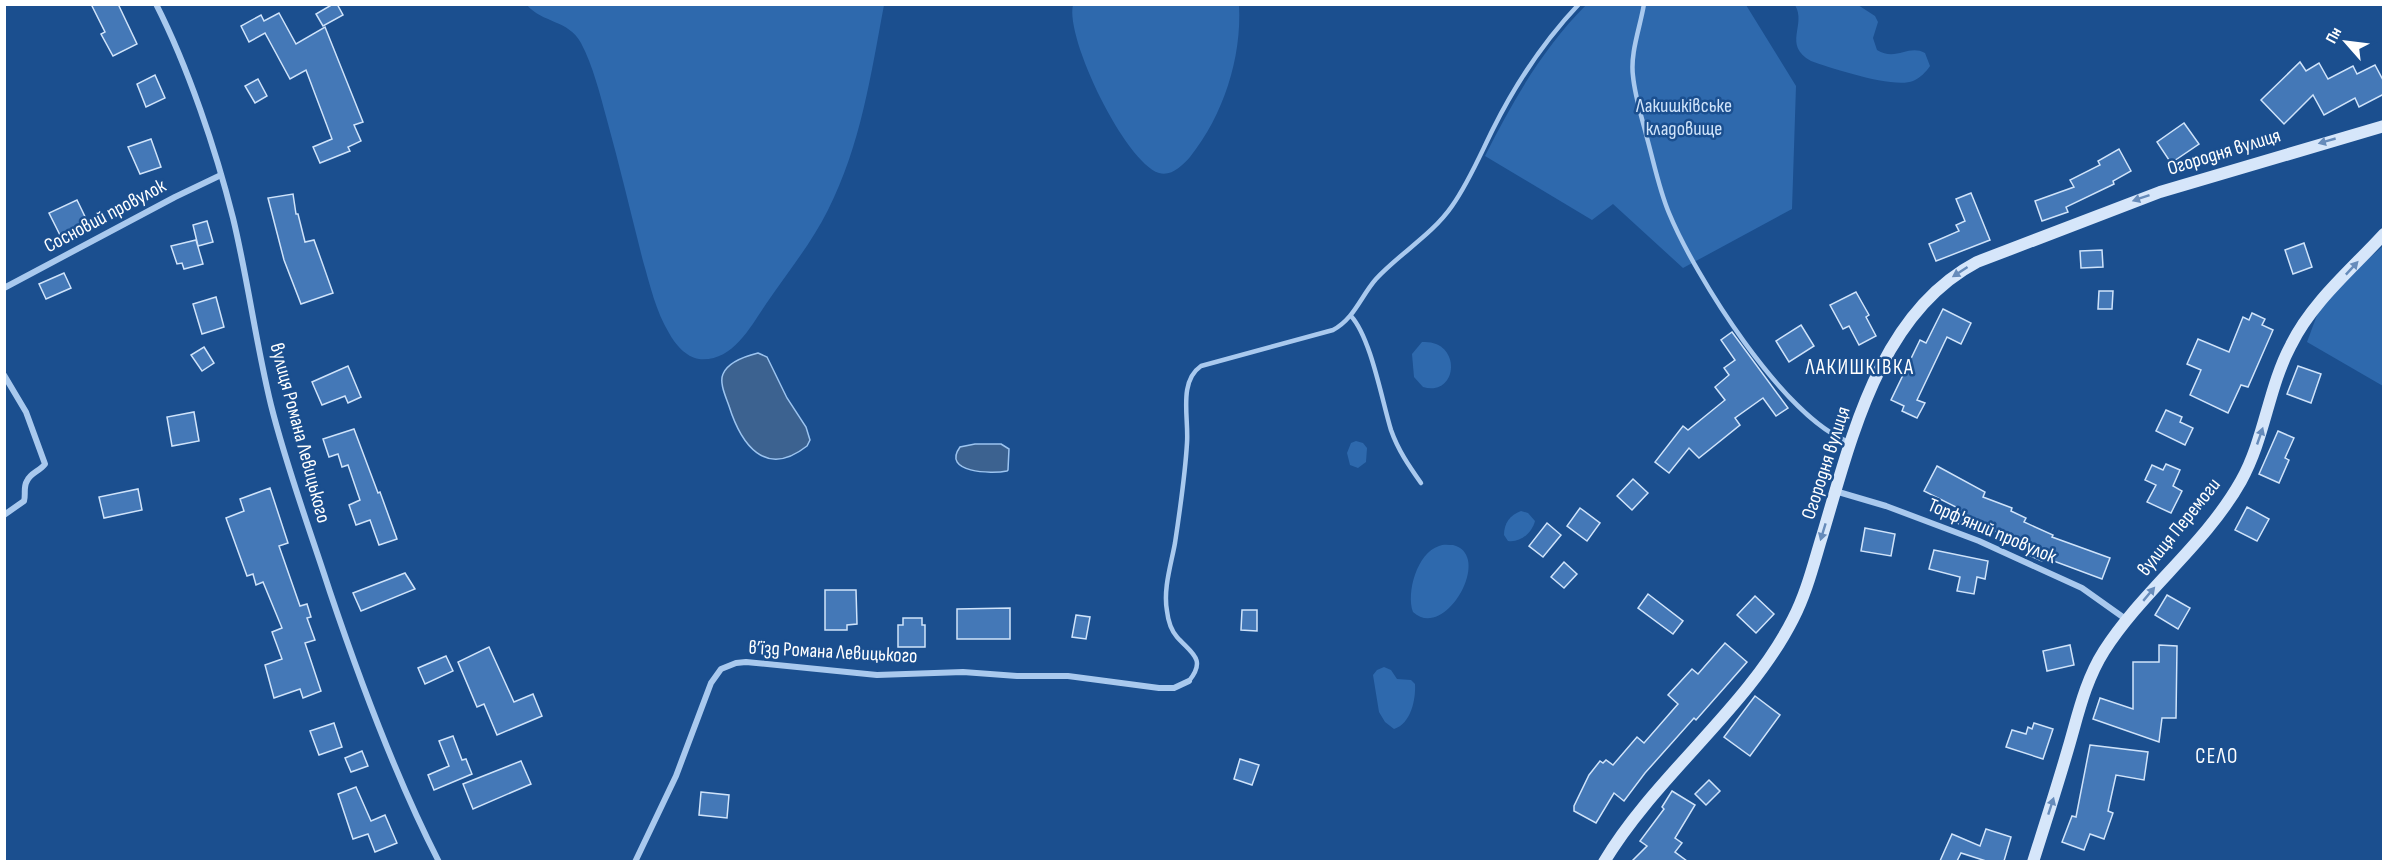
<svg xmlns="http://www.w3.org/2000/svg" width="2388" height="866" font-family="'Sofia Sans Condensed',sans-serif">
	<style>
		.green { fill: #2e69ad }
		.water { fill: #3c6290; stroke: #9cc4f0; stroke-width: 1.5 }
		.building { fill: #4478b7; stroke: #cfe3fa; stroke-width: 1.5 }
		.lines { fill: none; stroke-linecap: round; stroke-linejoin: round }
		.lane { stroke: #a9c9ee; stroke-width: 4.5 }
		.street { stroke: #a9c9ee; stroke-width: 6 }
		.secondary { stroke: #d6e6fa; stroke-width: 12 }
		.oneway { fill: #668bba }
		.labels { text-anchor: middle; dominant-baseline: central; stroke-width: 5; stroke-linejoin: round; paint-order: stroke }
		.park-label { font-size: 20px; fill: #cfe3fa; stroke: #1b4f8f }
		.street-label { font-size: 20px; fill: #fff; stroke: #1b4f8f }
		.neighbourhood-label { font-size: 21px; letter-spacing: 1.5px; fill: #fff; stroke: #1b4f8f }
	</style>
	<rect width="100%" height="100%" fill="#1b4f8f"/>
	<!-- green -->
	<g class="green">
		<path d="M527 5H884C871 74 861 145 828 210 811 244 787 273 766 304 750 327 733 362 699 359 686 357 675 344 669 333 656 312 650 285 643 261 631 214 620 167 607 120 600 94 593 66 581 43 569 20 542 23 527 5Z"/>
		<path d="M1073 5H1239C1242 58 1223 116 1190 157 1183 165 1171 177 1159 173 1125 162 1065 38 1073 5Z"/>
		<path d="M1586 5H1746L1796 86 1792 209 1683 268 1613 204 1592 220 1485 156C1512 102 1543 48 1586 5Z"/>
		<path d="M1795 5H1858L1875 16 1878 22 1873 38 1877 50C1896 62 1908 44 1925 53L1930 66C1926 72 1920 78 1913 81 1894 89 1831 68 1811 61 1782 45 1807 25 1795 5Z"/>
		<path d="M2383 246V386L2307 342 2323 299Z"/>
		<path d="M1422 342C1462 339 1459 397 1423 387L1414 377 1412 354Z"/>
		<path d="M1356 441 1363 443 1367 448 1366 462 1358 468 1350 465 1347 453 1351 443Z"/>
		<path d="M1521 511 1528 513 1535 521C1532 533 1520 543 1508 541L1504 535C1504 523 1510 515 1521 511Z"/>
		<path d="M1453 545C1494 555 1445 642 1413 612 1406 593 1417 553 1439 546 1443 544 1449 545 1453 545Z"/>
		<path d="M1384 667 1391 670 1397 679 1411 680 1415 684C1416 699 1411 724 1394 729L1385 722 1379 712 1373 675 1377 670Z"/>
	</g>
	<!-- water -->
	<g class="water">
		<path d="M758 353 767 357 787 398 806 427 810 440 807 446C765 479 741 444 729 406 726 397 719 383 723 374 728 362 746 356 758 353Z"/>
		<path d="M1001 444 1009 449 1008 470 1007 471C992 474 941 473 960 447L975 444Z"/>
	</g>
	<!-- building -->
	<g class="building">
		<path d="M91 4H118L137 44 113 56 101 34 105 32Z"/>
		<path d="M333 4H337L343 15 323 26 316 14Z"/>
		<path d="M279 13 296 44 325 27 363 122 354 125 361 141 348 147 350 151 320 163 313 147 332 139 306 70 290 79 265 33 249 42 241 26 261 15 264 21Z"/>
		<path d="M2300 62 2306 71 2319 63 2328 79 2353 66 2357 74 2375 65 2384 82V94L2359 107 2355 98 2324 115 2313 95 2284 124 2261 100Z"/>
		<path d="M155 75 165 98 146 107 137 84Z"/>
		<path d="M258 79 267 96 255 103 245 86Z"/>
		<path d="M2184 123 2199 144 2171 163 2157 142Z"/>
		<path d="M151 139 161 167 140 174 128 147Z"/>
		<path d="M2119 149 2131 171 2113 181 2114 184 2066 207 2068 212 2042 221 2035 201 2074 187 2070 180 2100 165 2098 161Z"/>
		<path d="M1971 193 1990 240 1936 261 1929 244 1959 231 1956 225 1965 221 1956 199Z"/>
		<path d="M293 194 296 214H298L305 242 314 240 333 293 301 304 284 260 268 198Z"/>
		<path d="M77 200 89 225 62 239 49 213Z"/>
		<path d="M207 221 213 242 198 246 193 225Z"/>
		<path d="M196 240 203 264 184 269 182 263 177 264 171 246Z"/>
		<path d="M2304 243 2312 267 2293 274 2285 250Z"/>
		<path d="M2102 250 2103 267 2081 268 2080 251Z"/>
		<path d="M64 273 71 288 46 299 39 284Z"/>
		<path d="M2099 291H2113L2112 309H2098Z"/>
		<path d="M1856 292 1869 315 1866 317 1876 336 1859 345 1849 326 1843 329 1830 305Z"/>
		<path d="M216 297 224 327 202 334 193 304Z"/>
		<path d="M1943 309 1971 323 1961 344 1947 337 1917 400 1925 403 1917 418 1902 411 1904 406 1891 400 1920 340 1926 343Z"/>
		<path d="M2252 313 2265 319 2262 325 2273 330 2248 387 2241 385 2228 413 2190 395 2201 370 2187 364 2198 339 2229 352 2243 317 2249 320Z"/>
		<path d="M1801 325 1814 346 1789 362 1776 341Z"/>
		<path d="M1732 332 1788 408 1776 416 1763 398 1735 418 1740 425 1699 458 1689 448 1669 473 1655 462 1683 426 1688 430 1725 400 1715 387 1729 375 1724 368 1735 360 1721 340Z"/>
		<path d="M204 347 214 363 202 371 191 355Z"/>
		<path d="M348 366 361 397 348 403 345 396 322 405 312 382Z"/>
		<path d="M2298 366 2321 374 2311 403 2287 394Z"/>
		<path d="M2166 410 2182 417 2180 422 2193 428 2185 445 2156 431Z"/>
		<path d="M194 412 199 441 172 446 167 417Z"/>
		<path d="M354 429 378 493 380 492 397 539 379 545 370 520 356 525 349 505 360 500 348 465 342 467 338 454 329 457 323 439Z"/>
		<path d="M2278 431 2294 438 2285 458 2289 460 2279 483 2259 474Z"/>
		<path d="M2166 464 2180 470 2173 486 2182 491 2171 513 2147 502 2156 485 2145 480 2152 465 2163 470Z"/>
		<path d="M1937 466 1985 492 1983 497 2012 508 2011 511 2026 518 2024 522 2053 535 2052 537 2110 558 2102 579 2043 557 2042 561 2026 554 2030 546 1972 522 1969 529 1955 522 1960 509 1924 491Z"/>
		<path d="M1633 479 1648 493 1632 510 1617 496Z"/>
		<path d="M270 488 288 543 279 546 300 606 307 604 311 617 307 618 315 640 305 643 321 691 303 698 300 689 274 698 265 665 282 659 272 632 282 628 263 582 256 585 253 574 247 576 226 518 244 511 240 499Z"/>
		<path d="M138 489 142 510 104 518 99 497Z"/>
		<path d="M2247 507 2269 519 2257 541 2235 530Z"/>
		<path d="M1580 508 1600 523 1587 541 1567 526Z"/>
		<path d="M1547 523 1561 535 1543 557 1529 546Z"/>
		<path d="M1865 528 1895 534 1891 556 1861 551Z"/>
		<path d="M1934 550 1988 561 1985 579 1977 577 1974 594 1957 591 1960 577 1929 569Z"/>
		<path d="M1564 562 1577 574 1564 588 1551 577Z"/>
		<path d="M405 573 415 589 361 611 353 593Z"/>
		<path d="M825 590H856L857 624 847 625V630H825Z"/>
		<path d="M1648 594 1683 621 1673 634 1638 608Z"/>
		<path d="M2167 595 2190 608 2178 629 2155 615Z"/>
		<path d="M1755 596 1774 614 1756 633 1737 615Z"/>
		<path d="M1010 608V639H957V609Z"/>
		<path d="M1242 610H1257V631L1241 630Z"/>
		<path d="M1076 615 1090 617 1086 639 1072 637Z"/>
		<path d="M903 618H922V625H925V647H898V625H903Z"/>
		<path d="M1725 643 1747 662 1696 720 1694 718 1645 773 1624 801 1614 793 1596 823 1574 811V806L1589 775 1600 761 1603 763 1606 760 1613 765 1637 737 1644 743 1678 704 1668 695 1692 669 1698 674Z"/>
		<path d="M2070 645 2074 665 2047 671 2043 651Z"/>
		<path d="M2159 645 2177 646 2176 718H2162L2159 742 2093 719 2100 698 2133 709V662H2159Z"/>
		<path d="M489 647 514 702 533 694 542 716 497 735 484 704 477 707 458 662Z"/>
		<path d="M446 656 453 671 425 684 418 668Z"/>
		<path d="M1755 696 1780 715 1750 756 1724 737Z"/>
		<path d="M334 723 342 747 319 755 310 731Z"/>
		<path d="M2034 723 2053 729 2043 759 2006 747 2012 730 2026 734 2028 727 2032 729Z"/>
		<path d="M453 736 462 760 466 759 472 774 434 790 428 775 449 766 439 741Z"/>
		<path d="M2090 745 2148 752 2144 780 2116 775 2108 811 2113 813 2104 839 2090 834 2084 850 2062 842 2072 816 2076 817Z"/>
		<path d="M362 751 368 766 351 772 345 758Z"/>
		<path d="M1240 759 1259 765 1252 785 1234 779Z"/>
		<path d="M521 761 531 784 473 809 463 784Z"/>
		<path d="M1709 780 1720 791 1706 805 1695 794Z"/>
		<path d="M356 787 371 821 385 815 397 843 375 852 368 834 353 839 338 794Z"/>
		<path d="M1672 791 1695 805 1675 838 1682 843 1675 852 1687 861H1632L1647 846 1640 841 1664 809 1662 807Z"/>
		<path d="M701 792 729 795 727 818 699 815Z"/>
		<path d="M1986 829 2011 837 2004 861H1986L1961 853 1957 861H1940L1952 834 1980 846Z"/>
	</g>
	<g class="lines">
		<!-- lane -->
		<g class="lane">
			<path d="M1644 4C1640 28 1630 53 1633 76 1635 97 1642 118 1647 138 1654 163 1659 189 1669 213 1695 276 1784 418 1849 442"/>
			<path d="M1351 316C1371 338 1382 401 1391 430 1398 450 1409 466 1421 483"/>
			<path d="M1189 681C1207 659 1191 653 1177 637 1171 630 1168 620 1167 611 1163 589 1171 565 1175 543 1180 510 1185 477 1187 443 1189 418 1178 382 1201 366L1333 330C1354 319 1361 296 1376 279 1400 253 1432 235 1452 206 1469 182 1480 155 1493 129 1515 85 1545 40 1579 4"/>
		</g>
		<!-- street -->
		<g class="street">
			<path d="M156 4C188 67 216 150 233 218 248 280 256 344 271 405 287 469 310 530 330 592 360 681 396 778 439 862"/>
			<path d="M4 288 175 197 221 175"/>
			<path d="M4 375 26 412 45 464C40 471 30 473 27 481 23 487 26 495 24 501L4 515"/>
			<path d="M1835 491 1886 506 1979 541 2082 588 2127 620"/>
			<path d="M635 862 676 776 711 683 721 669 736 663 746 662 877 675 963 672 1017 676H1068L1159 688H1174L1189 681"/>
		</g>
		<!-- secondary -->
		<g class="secondary">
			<path d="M1604 862C1656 775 1748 708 1793 619 1807 592 1814 562 1823 533 1852 436 1880 313 1977 262L2160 192 2384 126"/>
			<path d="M2033 862C2045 824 2057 787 2068 749 2078 715 2085 681 2104 651 2143 590 2205 545 2241 481 2265 438 2268 388 2291 345 2312 302 2352 269 2384 234"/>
		</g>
	</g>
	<!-- one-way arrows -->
	<defs><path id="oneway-solid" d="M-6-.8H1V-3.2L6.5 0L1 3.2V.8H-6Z" transform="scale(1.5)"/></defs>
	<g class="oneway">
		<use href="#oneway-solid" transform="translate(2327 141) rotate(164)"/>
		<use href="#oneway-solid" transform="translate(2141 198) rotate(161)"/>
		<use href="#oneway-solid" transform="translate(2352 268) rotate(-47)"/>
		<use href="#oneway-solid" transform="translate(1960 272) rotate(147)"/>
		<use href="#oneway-solid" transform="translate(2260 436) rotate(-71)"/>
		<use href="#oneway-solid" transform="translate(1823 532) rotate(107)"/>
		<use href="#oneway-solid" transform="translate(2149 594) rotate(-50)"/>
		<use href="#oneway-solid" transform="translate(2051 806) rotate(-72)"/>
	</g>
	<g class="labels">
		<!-- park labels -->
		<g class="park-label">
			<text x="1684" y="106">Лакишківське<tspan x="1684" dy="23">кладовище</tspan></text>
		</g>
		<!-- street labels -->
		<g class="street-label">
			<text transform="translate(2224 152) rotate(-17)">Огородня вулиця</text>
			<text transform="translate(105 216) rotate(-28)">Сосновий провулок</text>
			<text transform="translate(300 433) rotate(75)">вулиця Романа Левицького</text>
			<text transform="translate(1826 463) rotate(-72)">Огородня вулиця</text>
			<text transform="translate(2179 527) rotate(-51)">вулиця Перемоги</text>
			<text transform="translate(1992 531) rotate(23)">Торф'яний провулок</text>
			<text transform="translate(833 652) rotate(3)">в’їзд Романа Левицького</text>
		</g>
		<!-- neighbourhood labels -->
		<g class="neighbourhood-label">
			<text x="1860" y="367">ЛАКИШКІВКА</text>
			<text x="2217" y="756">СЕЛО</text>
		</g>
	</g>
	<!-- border -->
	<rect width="2388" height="866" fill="none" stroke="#ffffff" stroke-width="12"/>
	<!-- north arrow -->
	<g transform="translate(2346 42) rotate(298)" stroke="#1b4f8f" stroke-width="4.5" paint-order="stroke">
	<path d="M0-4.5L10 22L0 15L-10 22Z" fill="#ffffff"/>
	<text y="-9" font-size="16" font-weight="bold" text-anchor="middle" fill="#ffffff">Пн</text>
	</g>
</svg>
